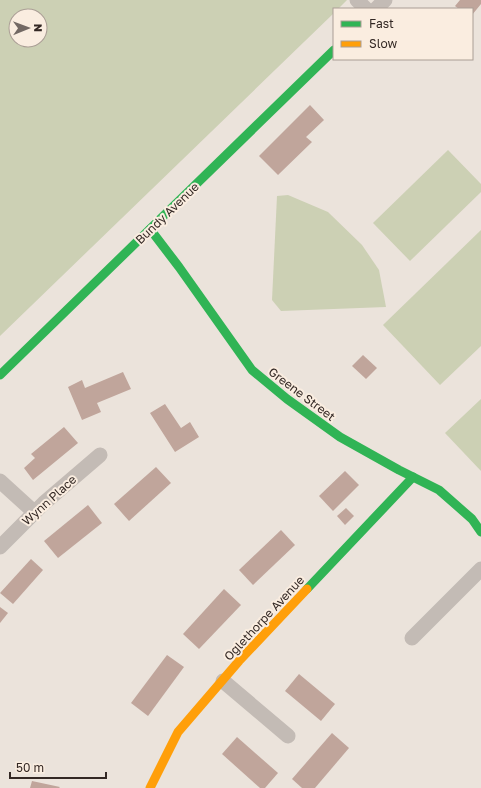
<svg xmlns="http://www.w3.org/2000/svg" width="481" height="788" font-family="'Golos Text',sans-serif">
	<style>
		.green { fill: #ccd0b4; fill-rule: evenodd }
		.building { fill: #c0a59b }
		.lines { fill: none; stroke-linecap: round; stroke-linejoin: round }
		.street { stroke: #c3bbb5; stroke-width: 15 }
		.fast { stroke: #30b455; stroke-width: 9 }
		.slow { stroke: #ff9f0a; stroke-width: 9 }
		.labels { text-anchor: middle; dominant-baseline: central; stroke-width: 4; stroke-linejoin: round; paint-order: stroke }
		.street-label { font-size: 12px; fill: #332824; stroke: #faede0 }
	</style>
	<rect width="100%" height="100%" fill="#ebe3db"/>
	<!-- green -->
	<g class="green">
		<path d="M0 0H347L338 9H334V13L0 336ZM16 16H40V40H16Z"/>
		<path d="M448 150 481 184V192L410 261 373 223Z"/>
		<path d="M288 195 328 212 362 245 379 270 386 307 281 311 272 300 277 196Z"/>
		<path d="M481 230V346L440 385 383 325Z"/>
		<path d="M481 399V471L445 433Z"/>
	</g>
	<!-- building -->
	<g class="building">
		<path d="M460 0H481V4L472 15V9H459L455 6Z"/>
		<path d="M310 105 324 120 306 137 312 142 278 175 259 156Z"/>
		<path d="M363 355 377 368 366 379 352 366Z"/>
		<path d="M123 372 131 389 97 403 101 412 82 420 68 387 82 380 85 388Z"/>
		<path d="M165 404 181 428 190 422 199 437 175 452 150 413Z"/>
		<path d="M64 427 78 443 33 480 24 468 35 458 31 454Z"/>
		<path d="M156 467 171 483 129 521 114 504Z"/>
		<path d="M345 471 359 485 333 511 319 496Z"/>
		<path d="M88 505 102 523 58 558 44 541Z"/>
		<path d="M346 508 354 516 345 525 337 516Z"/>
		<path d="M281 530 295 545 253 585 239 570Z"/>
		<path d="M31 559 43 570 13 604 0 593Z"/>
		<path d="M224 589 241 605 199 649 183 634Z"/>
		<path d="M0 607 8 613 0 623Z"/>
		<path d="M167 655 184 667 148 716 131 703Z"/>
		<path d="M299 674 335 704 321 721 285 691Z"/>
		<path d="M332 733 349 748 315 788H302L292 779Z"/>
		<path d="M237 737 278 773 265 788H260L222 754Z"/>
		<path d="M32 781 60 787 59 788H30Z"/>
	</g>
	<g class="lines">
		<!-- street -->
		<g class="street">
			<path d="M357 0 366 9"/>
			<path d="M376 9 385 0"/>
			<path d="M0 481 34 512"/>
			<path d="M0 547 44 503 100 455"/>
			<path d="M412 638 481 569"/>
			<path d="M223 681 288 736"/>
		</g>
		<!-- fast -->
		<g class="fast">
			<path d="M150 229 179 267 252 370 287 399 340 437 399 470 439 490 472 519 481 532"/>
			<path d="M0 375 334 50"/>
			<path d="M307 589 413 477"/>
		</g>
		<!-- slow -->
		<path class="slow" d="M150 788 178 732 239 661 307 589"/>
	</g>
	<g class="labels">
		<!-- street labels -->
		<g class="street-label">
			<text transform="translate(167 213) rotate(-44)">Bundy Avenue</text>
			<text transform="translate(302 394) rotate(37)">Greene Street</text>
			<text transform="translate(49 500) rotate(-42)">Wynn Place</text>
			<text transform="translate(264 618) rotate(-47)">Oglethorpe Avenue</text>
		</g>
	</g>
	<!-- legend -->
	<rect x="333" y="8" width="140" height="52" fill="#faede0" stroke="#aa9e95"/>
	<rect x="341" y="21" width="20" height="6" fill="#30b455" stroke="#aa9e95"/>
	<text x="369" y="28" font-size="12" fill="#332824">Fast</text>
	<rect x="341" y="41" width="20" height="6" fill="#ff9f0a" stroke="#aa9e95"/>
	<text x="369" y="48" font-size="12" fill="#332824">Slow</text>
	<!-- north arrow -->
	<g transform="translate(28 28) rotate(89)"><circle r="19" fill="#faede0" stroke="#aa9e95"/>
	<path d="M0-3L7 15L0 10L-7 15Z" fill="#736964"/>
	<text y="-6" font-size="11" font-weight="bold" text-anchor="middle" fill="#332824">N</text>
	</g>
	<!-- scale -->
	<path d="M10 772v6h96v-6" fill="none" stroke="#332824" stroke-width="2"/>
	<text x="16" y="772" font-size="12" fill="#332824" stroke="#faede0" stroke-width="3" paint-order="stroke">50 m</text>
</svg>
